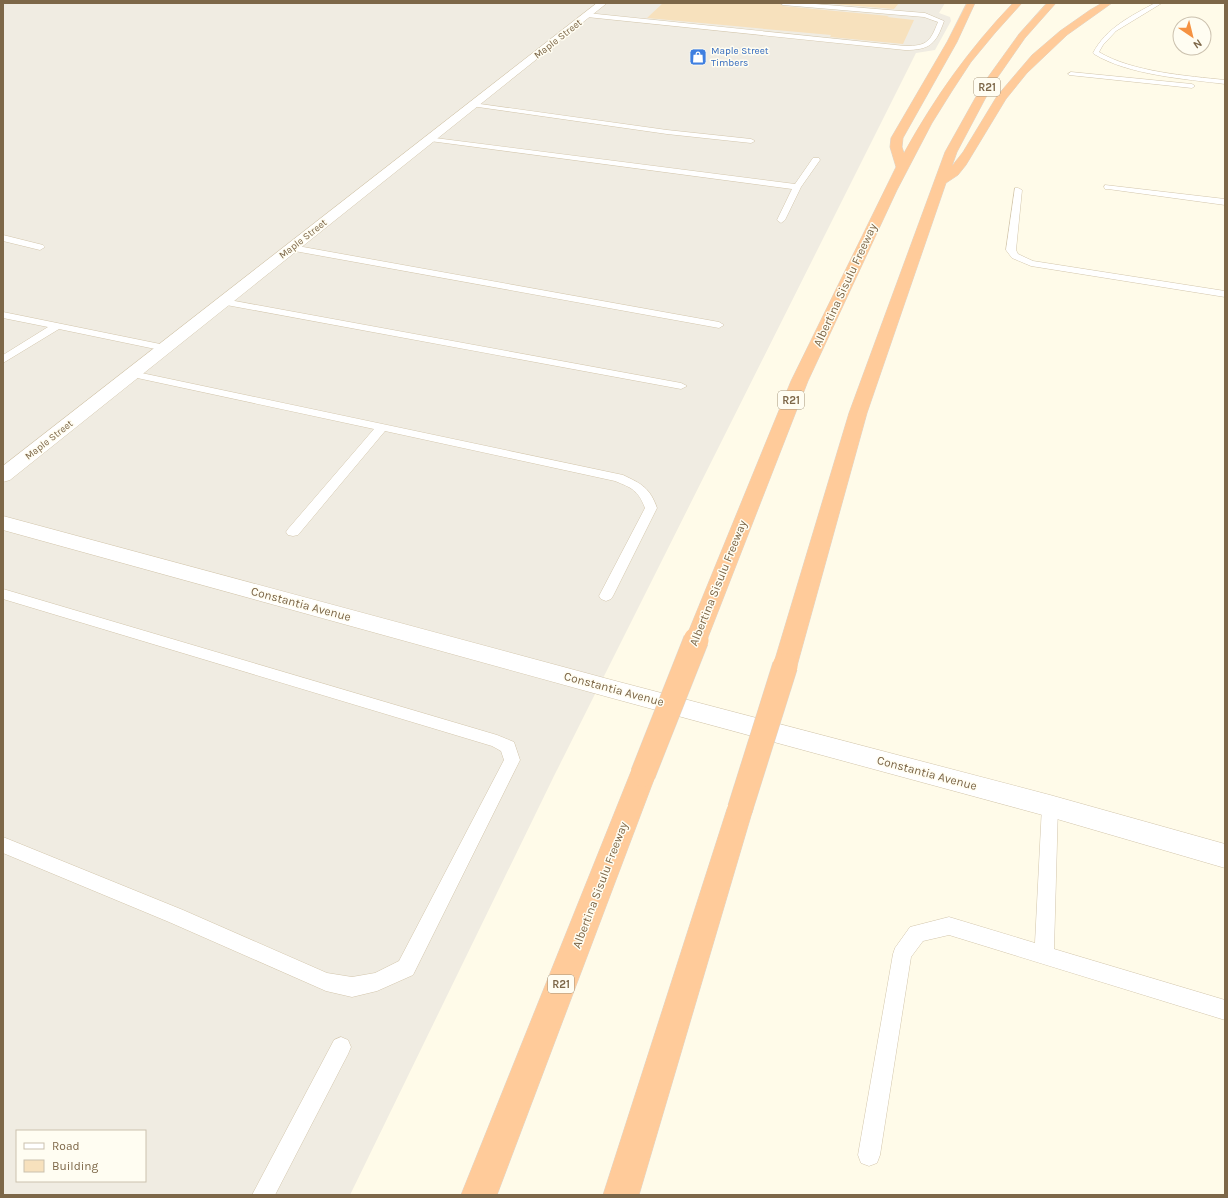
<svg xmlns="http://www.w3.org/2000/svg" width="1228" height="1198" font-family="Karla,sans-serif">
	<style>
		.industrial { fill: #f0ece2; fill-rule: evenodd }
		.building { fill: #f7e1bd }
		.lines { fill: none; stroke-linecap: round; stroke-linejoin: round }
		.service-casing { stroke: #d3c6ac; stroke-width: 1 }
		.minor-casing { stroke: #d3c6ac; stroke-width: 1 }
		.tertiary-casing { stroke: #d3c6ac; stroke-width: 1 }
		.motorway-casing { stroke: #ddd7cf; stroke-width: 1 }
		.service { fill: #fff; fill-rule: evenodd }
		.minor { fill: #fff; fill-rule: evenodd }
		.tertiary { fill: #fff; fill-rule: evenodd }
		.motorway { fill: #ffcb9a; fill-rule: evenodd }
		.motorway-bridge-casing { stroke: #ddd7cf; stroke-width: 26; stroke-linecap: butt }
		.motorway-bridge { stroke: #ffcb9a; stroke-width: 25 }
		.labels { text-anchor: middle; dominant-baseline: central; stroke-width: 3; stroke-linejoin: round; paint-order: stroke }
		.far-street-label { font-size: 10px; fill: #7d6748; stroke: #fffdf2 }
		.far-shop-label { font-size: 10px; fill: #366cbe; stroke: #fffdf2; text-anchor: start }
		.shield { fill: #fffdf2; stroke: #a4947b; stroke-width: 1 }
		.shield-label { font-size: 11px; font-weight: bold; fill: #7d6748 }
		.street-label { font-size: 12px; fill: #7d6748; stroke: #fffdf2 }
	</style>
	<rect width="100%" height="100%" fill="#fffbe9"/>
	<!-- industrial -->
	<path class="industrial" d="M3 3H945L939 13 950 17 951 21 935 50 916 53 553 778 350 1195H3ZM17 1131H145V1181H17Z"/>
	<!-- building -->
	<g class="building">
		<path d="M663 3H779L783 6 889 16 887 17 914 20 903 44 830 37 831 35 647 18Z"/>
		<path d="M821 3H899L894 9Z"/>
	</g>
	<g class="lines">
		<!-- service casing -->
		<g class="service-casing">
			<g id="service">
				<path d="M780 3H803L925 13 944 21C936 44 930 50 905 50L587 17 584 15 587 13 905 46C927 46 930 42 938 22L924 17 783 5Z"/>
				<path d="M1155 3H1162L1116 31 1103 45 1099 52C1132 72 1188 76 1225 80V84C1185 79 1128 75 1094 54L1093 53C1106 28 1131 16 1155 3Z"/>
				<path d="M1071 72 1192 84 1195 86 1192 88 1069 75 1068 74Z"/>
				<path d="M473 103 667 130 751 139 755 141 751 143 667 134 471 106 469 105Z"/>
				<path d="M427 137 795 184 813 158H819L820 160 801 187 785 220 781 223 777 220 792 189 430 141H427Z"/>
				<path d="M1105 185 1225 199V205L1108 189H1105L1104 187Z"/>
				<path d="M1015 188H1018L1022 190 1016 250 1018 254 1033 261 1225 291V297L1031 266 1012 258 1006 250Z"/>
				<path d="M3 235 43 245 45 247 40 250 3 241Z"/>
				<path d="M292 245 719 322 724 325 719 328 289 250 287 248Z"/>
				<path d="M224 299 681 383 687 386 681 389 221 304 219 302 221 300Z"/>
				<path d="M3 312 165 345 170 348 165 351 59 329 3 363V355L48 327 3 318Z"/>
				<path d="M132 371 623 475C642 484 650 488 657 508L613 596 611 599 606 601 601 599 599 596 645 508C638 490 632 488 615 481L385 431 298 535 293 536 288 535 286 532 288 529 374 429 128 376 127 374Z"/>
				<path d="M3 589 497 735 514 742 520 760 413 975 377 991 352 997 326 991 169 922 3 853V837L183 910 327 973 352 977 375 973 399 961 504 760 501 751 492 746 3 599Z"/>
				<path d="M1050 799 1056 801 1058 806 1054 949 1225 1000V1020L949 935 923 941 911 957 880 1155 877 1163 869 1166 861 1163 858 1155 893 954 895 948 910 927 949 917 1035 943 1042 806 1044 801Z"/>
				<path d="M341 1037 348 1040 351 1047 348 1054 275 1195H252L334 1040Z"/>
			</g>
		</g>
		<!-- minor casing -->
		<g class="minor-casing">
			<path id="minor" d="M597 3H607L10 480 3 482V466Z"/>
		</g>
		<!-- tertiary casing -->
		<g class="tertiary-casing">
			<path id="tertiary" d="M3 516 608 679 1050 795 1225 844V868L1050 817 608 697 3 530Z"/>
		</g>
		<!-- motorway casing -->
		<g class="motorway-casing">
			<g id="motorway">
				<path d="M967 3H975L957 42 903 138 902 147 904 153C935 97 969 49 1013 3H1022L995 33 971 62 952 91 932 123 897 190 808 381 707 640 704 646 696 648 688 646 685 640 791 381 896 167 890 147 891 138 947 42Z"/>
				<path d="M1047 3H1056L1025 38 993 84 957 152 952 166 963 152 997 96 1032 55 1060 31 1090 10 1102 3H1112L1067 35 1027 73 1006 99 966 165 958 175 946 183 867 413 797 666 793 672 785 675 777 672 773 666 849 413 945 152 983 84 1019 34Z"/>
				<path d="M643 763 652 766 656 774 497 1195H461L630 774 634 766Z"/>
				<path d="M740 798 749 801 753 809 639 1195H603L727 809 731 801Z"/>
			</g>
		</g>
		<!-- service -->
		<use href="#service" class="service"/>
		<!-- minor -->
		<use href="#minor" class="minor"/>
		<!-- tertiary -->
		<use href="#tertiary" class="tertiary"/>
		<!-- motorway -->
		<use href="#motorway" class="motorway"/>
		<!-- motorway-bridge casing -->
		<g class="motorway-bridge-casing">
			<g id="motorway-bridge">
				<path d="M643 774 696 640"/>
				<path d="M740 809 785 666"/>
			</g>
		</g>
		<!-- motorway-bridge -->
		<use href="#motorway-bridge" class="motorway-bridge"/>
	</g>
	<!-- icons -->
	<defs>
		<g id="shop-square" transform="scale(0.9)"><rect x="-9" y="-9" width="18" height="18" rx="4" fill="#3f7fe0" stroke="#fffdf2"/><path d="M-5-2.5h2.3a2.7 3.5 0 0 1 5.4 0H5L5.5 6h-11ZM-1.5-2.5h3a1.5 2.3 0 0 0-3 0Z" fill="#fff"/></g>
	</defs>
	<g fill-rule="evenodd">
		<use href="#shop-square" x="698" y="57"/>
	</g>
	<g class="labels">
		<!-- far-street labels -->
		<g class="far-street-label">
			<text transform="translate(558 39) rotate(-38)">Maple Street</text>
			<text transform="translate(303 239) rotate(-38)">Maple Street</text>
			<text transform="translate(49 440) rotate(-38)">Maple Street</text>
		</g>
		<!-- far-shop labels -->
		<g class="far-shop-label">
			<text x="711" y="51">Maple Street<tspan x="711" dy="12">Timbers</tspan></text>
		</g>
		<!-- shield labels -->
		<g class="shield">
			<rect x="974" y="78" width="26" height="18" rx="3"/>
			<rect x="778" y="391" width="26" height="18" rx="3"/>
			<rect x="548" y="975" width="26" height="18" rx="3"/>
		</g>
		<g class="shield-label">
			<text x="987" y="87">R21</text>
			<text x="791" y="400">R21</text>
			<text x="561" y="984">R21</text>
		</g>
		<!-- street labels -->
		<g class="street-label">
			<text transform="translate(845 285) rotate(-65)">Albertina Sisulu Freeway</text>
			<text transform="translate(718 583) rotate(-68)">Albertina Sisulu Freeway</text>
			<text transform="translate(301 604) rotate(15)">Constantia Avenue</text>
			<text transform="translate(614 689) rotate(15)">Constantia Avenue</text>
			<text transform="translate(927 773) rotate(15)">Constantia Avenue</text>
			<text transform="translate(600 885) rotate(-69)">Albertina Sisulu Freeway</text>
		</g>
	</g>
	<!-- border -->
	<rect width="1228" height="1198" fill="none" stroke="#7d6748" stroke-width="8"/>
	<!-- legend -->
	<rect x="16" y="1130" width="130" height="52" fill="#fffdf2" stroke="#cbc1ae"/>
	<rect x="24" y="1143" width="20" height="6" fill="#ffffff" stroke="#cbc1ae"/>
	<text x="52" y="1150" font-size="12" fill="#7d6748">Road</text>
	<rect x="24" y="1160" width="20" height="12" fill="#f7e1bd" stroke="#cbc1ae"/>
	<text x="52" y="1170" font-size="12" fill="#7d6748">Building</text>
	<!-- north arrow -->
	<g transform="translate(1192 36) rotate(145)"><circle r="19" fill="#fffdf2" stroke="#cbc1ae"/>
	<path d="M0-3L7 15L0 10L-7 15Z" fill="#f59242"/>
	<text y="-6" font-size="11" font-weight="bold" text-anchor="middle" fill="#7d6748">N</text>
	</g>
</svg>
